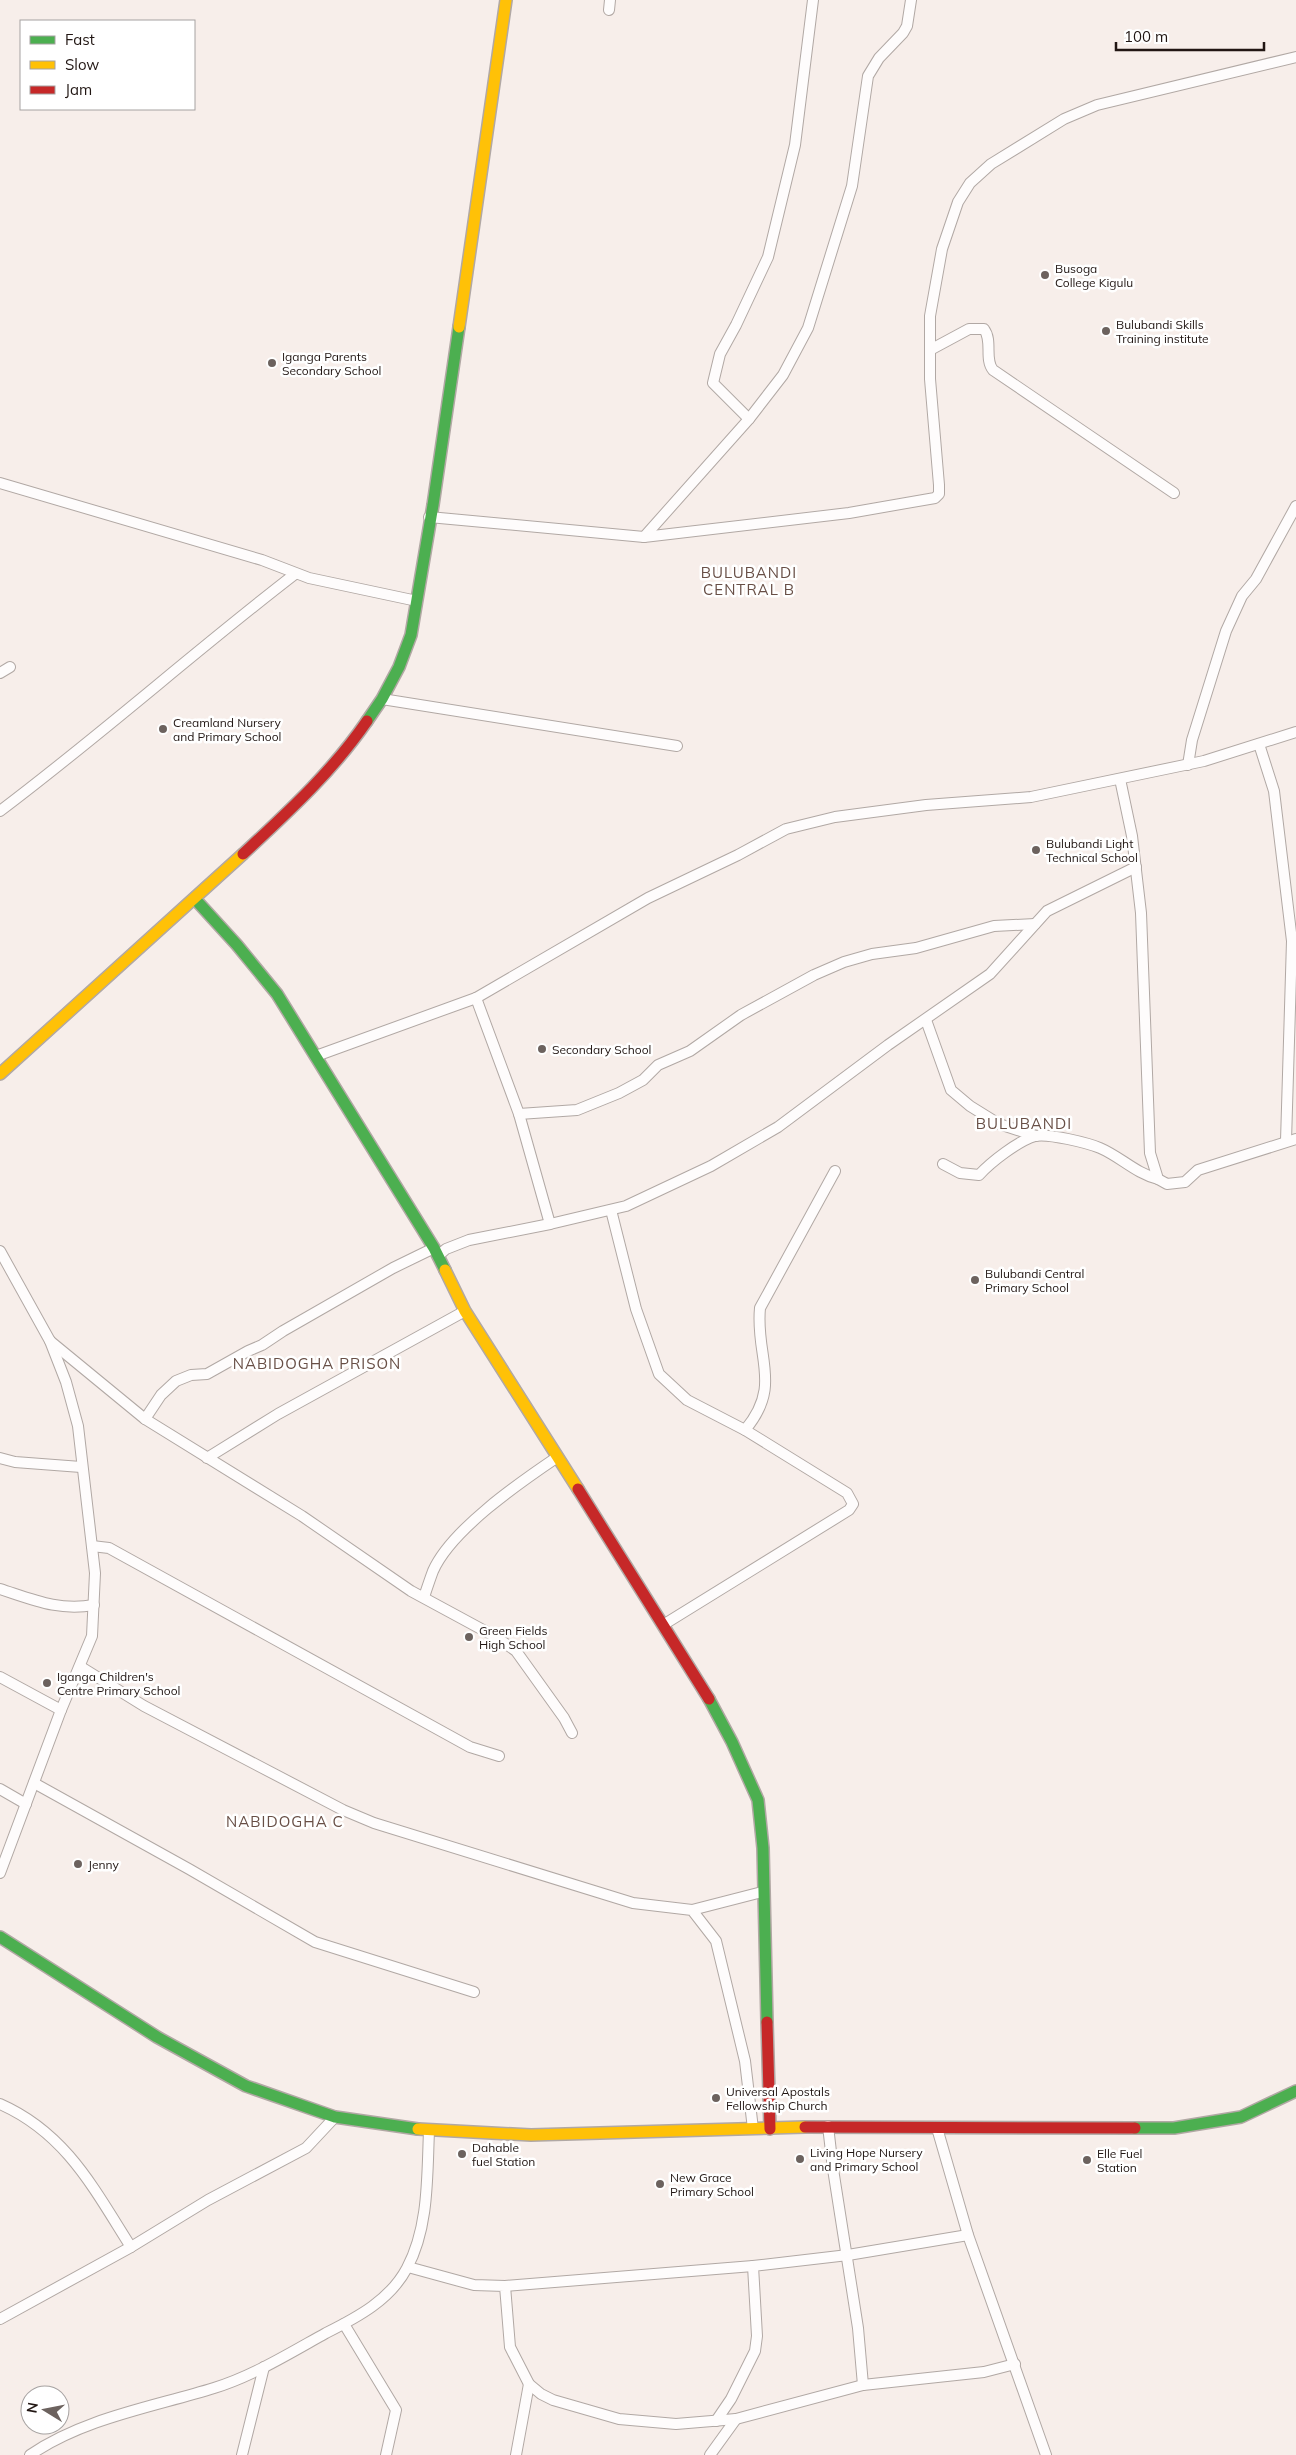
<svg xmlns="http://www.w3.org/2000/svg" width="1296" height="2455" font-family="Mulish,sans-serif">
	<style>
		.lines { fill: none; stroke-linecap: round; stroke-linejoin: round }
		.street-casing { stroke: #b1a8a4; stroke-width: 12 }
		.fast-casing { stroke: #b1a8a4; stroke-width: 14 }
		.slow-casing { stroke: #b1a8a4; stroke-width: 14 }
		.jam-casing { stroke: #b1a8a4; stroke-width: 14 }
		.street { stroke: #fefcfc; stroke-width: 10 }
		.fast { stroke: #4caf50; stroke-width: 11 }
		.slow { stroke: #ffc107; stroke-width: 11 }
		.jam { stroke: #c62828; stroke-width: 11 }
		.poi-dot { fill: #6c625e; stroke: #fff; stroke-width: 2 }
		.labels { text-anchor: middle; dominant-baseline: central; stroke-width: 5; stroke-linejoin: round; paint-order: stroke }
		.poi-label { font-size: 12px; fill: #211613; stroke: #fff; text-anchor: start }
		.quarter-label { font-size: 15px; letter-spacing: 1px; fill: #684f46; stroke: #fff }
	</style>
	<rect width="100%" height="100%" fill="#f7eeea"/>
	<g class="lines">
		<!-- street casing -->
		<g class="street-casing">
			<g id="street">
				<path d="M609 10 610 0"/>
				<path d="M930 350 969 329H984C993 341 984 359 993 370L1174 493"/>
				<path d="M749 419 713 383 720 354 736 325 768 257 795 145 813 0"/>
				<path d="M0 483 262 560 309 578 417 601"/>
				<path d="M429 517 644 537 849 513 935 498 939 494V485L930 379V316L942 249 958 202 970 183 991 164 1064 119 1097 105 1296 57"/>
				<path d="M644 537 749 419 783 375 808 328 852 186 868 76 879 58 903 33 907 26 911 0"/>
				<path d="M0 673 10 667"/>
				<path d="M382 699 677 746"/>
				<path d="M1259 744 1274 791 1292 941 1286 1141"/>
				<path d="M1188 765 1192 740 1226 631 1242 596 1256 579 1296 506"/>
				<path d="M1120 779 1132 836 1141 913 1150 1153 1158 1179 1167 1184 1185 1182 1198 1170 1296 1139"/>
				<path d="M0 811C101 735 195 651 295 574"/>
				<path d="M476 998 519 1114 550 1224"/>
				<path d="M926 1020 951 1090 970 1106 999 1124 1036 1136"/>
				<path d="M316 1056 476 998 648 898 738 855 786 829 835 817 926 805 1031 797 1204 761 1296 732"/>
				<path d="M519 1114 577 1110 619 1093 643 1080 658 1065 690 1051 741 1015 814 975 844 962 872 954 916 948 994 926 1035 924"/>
				<path d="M943 1164 960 1173 979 1175C991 1162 1018 1141 1035 1136 1048 1133 1088 1143 1100 1148 1121 1157 1135 1173 1158 1179"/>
				<path d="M611 1210 636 1309 659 1374 687 1400 745 1430 847 1493 853 1504 849 1510 663 1625"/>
				<path d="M0 1251 50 1341 66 1382 78 1426 95 1573 92 1636 61 1710 0 1873"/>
				<path d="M438 1256 446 1249 469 1240 550 1224 626 1206 711 1166 778 1127 888 1045 990 974 1047 911 1136 867"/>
				<path d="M50 1341 145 1419 302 1516 411 1591 496 1637 516 1651 564 1718 572 1733"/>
				<path d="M145 1419 161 1395 176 1381 191 1375 207 1374 248 1351 262 1345 283 1331 393 1268 434 1248"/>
				<path d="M745 1430C783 1385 755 1357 760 1308L835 1171"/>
				<path d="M0 1458 15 1462 81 1467"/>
				<path d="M207 1458 278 1414 465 1311"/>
				<path d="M92 1546 109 1548 470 1747 499 1756"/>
				<path d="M0 1589C34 1600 58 1611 94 1605"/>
				<path d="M424 1597C427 1588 430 1579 433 1571 451 1530 519 1483 556 1458"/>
				<path d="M81 1667 144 1706 343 1810 374 1823 633 1903 692 1910 716 1941 745 2061 753 2129"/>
				<path d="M0 1677 61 1710"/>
				<path d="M34 1783 189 1869 315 1942 474 1992"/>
				<path d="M0 1789 26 1804"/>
				<path d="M692 1910 762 1892"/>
				<path d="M0 2104C66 2133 94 2189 131 2247"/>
				<path d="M828 2126 833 2169 858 2328 863 2385"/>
				<path d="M937 2128 968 2235 1046 2455"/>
				<path d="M408 2267 474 2285 505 2286 510 2347 529 2384 541 2394 553 2400 619 2419 676 2424 736 2419 863 2385 984 2372 1015 2364"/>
				<path d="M505 2286 753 2266"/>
				<path d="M0 2319 131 2247 208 2200 306 2148 335 2117"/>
				<path d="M344 2324 396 2410 386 2455"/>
				<path d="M716 2421 731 2399 755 2351 757 2336 753 2266 848 2255 968 2235"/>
				<path d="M30 2455C84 2418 153 2407 214 2388 253 2376 290 2353 326 2333 358 2317 390 2300 407 2268 429 2227 427 2176 429 2131"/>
				<path d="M242 2455 264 2367"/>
				<path d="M516 2455 529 2384"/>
				<path d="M710 2455 736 2419"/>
			</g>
		</g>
		<!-- fast casing -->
		<g class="fast-casing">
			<g id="fast">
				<path d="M367 721 382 699 399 667 411 635 433 505 459 327"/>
				<path d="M195 899 237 945 277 994 434 1248 445 1270"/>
				<path d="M709 1699 732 1742 758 1800 763 1848 767 2022"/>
				<path d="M0 1937 157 2037 246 2086 335 2117 418 2129"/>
				<path d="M1135 2128H1174L1241 2117 1296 2091"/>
			</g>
		</g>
		<!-- slow casing -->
		<g class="slow-casing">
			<g id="slow">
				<path d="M459 327 506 0"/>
				<path d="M0 1074 243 854"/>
				<path d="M445 1270 465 1311 578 1489"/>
				<path d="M418 2129 531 2135 805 2127"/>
			</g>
		</g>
		<!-- jam casing -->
		<g class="jam-casing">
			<g id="jam">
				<path d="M243 854C288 812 332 772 367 721"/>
				<path d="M578 1489 709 1699"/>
				<path d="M767 2022 770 2129"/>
				<path d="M805 2127 1135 2128"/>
			</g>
		</g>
		<!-- street -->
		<use href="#street" class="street"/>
		<!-- fast -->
		<use href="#fast" class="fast"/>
		<!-- slow -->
		<use href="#slow" class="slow"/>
		<!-- jam -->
		<use href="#jam" class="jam"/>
	</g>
	<!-- markers -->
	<g class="poi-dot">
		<circle cx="1045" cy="275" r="5"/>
		<circle cx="1106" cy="331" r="5"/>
		<circle cx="272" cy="363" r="5"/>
		<circle cx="163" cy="729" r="5"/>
		<circle cx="1036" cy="850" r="5"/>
		<circle cx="542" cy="1049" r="5"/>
		<circle cx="975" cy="1280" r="5"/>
		<circle cx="469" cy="1637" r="5"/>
		<circle cx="47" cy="1683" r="5"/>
		<circle cx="78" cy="1864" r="5"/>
		<circle cx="716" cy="2098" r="5"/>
		<circle cx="462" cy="2154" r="5"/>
		<circle cx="800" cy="2159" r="5"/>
		<circle cx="1087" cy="2160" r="5"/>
		<circle cx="660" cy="2184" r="5"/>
	</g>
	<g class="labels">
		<!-- poi labels -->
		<g class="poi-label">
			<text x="1055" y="268">Busoga<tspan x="1055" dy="14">College Kigulu</tspan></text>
			<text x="1116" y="324">Bulubandi Skills<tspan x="1116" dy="14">Training institute</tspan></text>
			<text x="282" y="356">Iganga Parents<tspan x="282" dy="14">Secondary School</tspan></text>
			<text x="173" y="722">Creamland Nursery<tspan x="173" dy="14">and Primary School</tspan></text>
			<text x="1046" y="843">Bulubandi Light<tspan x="1046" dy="14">Technical School</tspan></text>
			<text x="552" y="1049">Secondary School</text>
			<text x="985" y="1273">Bulubandi Central<tspan x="985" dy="14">Primary School</tspan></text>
			<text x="479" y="1630">Green Fields<tspan x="479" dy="14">High School</tspan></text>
			<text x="57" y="1676">Iganga Children's<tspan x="57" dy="14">Centre Primary School</tspan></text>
			<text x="88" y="1864">Jenny</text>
			<text x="726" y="2091">Universal Apostals<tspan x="726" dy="14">Fellowship Church</tspan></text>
			<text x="472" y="2147">Dahable<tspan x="472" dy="14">fuel Station</tspan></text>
			<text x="810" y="2152">Living Hope Nursery<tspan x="810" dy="14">and Primary School</tspan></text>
			<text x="1097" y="2153">Elle Fuel<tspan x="1097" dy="14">Station</tspan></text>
			<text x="670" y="2177">New Grace<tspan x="670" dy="14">Primary School</tspan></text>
		</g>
		<!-- quarter labels -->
		<g class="quarter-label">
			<text x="749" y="572">BULUBANDI<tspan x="749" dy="17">CENTRAL B</tspan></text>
			<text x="1024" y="1123">BULUBANDI</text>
			<text x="317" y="1363">NABIDOGHA PRISON</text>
			<text x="285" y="1821">NABIDOGHA C</text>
		</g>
	</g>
	<!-- legend -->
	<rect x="20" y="20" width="175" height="90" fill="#ffffff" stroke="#a6a2a1"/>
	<rect x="30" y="36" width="25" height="8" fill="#4caf50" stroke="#a6a2a1"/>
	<text x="65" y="45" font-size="15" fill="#211613">Fast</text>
	<rect x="30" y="61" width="25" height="8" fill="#ffc107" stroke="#a6a2a1"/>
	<text x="65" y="70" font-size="15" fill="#211613">Slow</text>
	<rect x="30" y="86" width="25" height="8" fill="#c62828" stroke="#a6a2a1"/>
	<text x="65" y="95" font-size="15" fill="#211613">Jam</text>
	<!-- north arrow -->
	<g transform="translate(45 2410) rotate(280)"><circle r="24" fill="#ffffff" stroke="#a6a2a1"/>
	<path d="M0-4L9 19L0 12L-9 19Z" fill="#6c625e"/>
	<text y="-8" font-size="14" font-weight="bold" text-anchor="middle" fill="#211613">N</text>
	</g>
	<!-- scale -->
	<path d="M1116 42v8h148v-8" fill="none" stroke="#211613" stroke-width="2.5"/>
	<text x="1124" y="42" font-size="15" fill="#211613" stroke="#ffffff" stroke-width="4" paint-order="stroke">100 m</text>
</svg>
